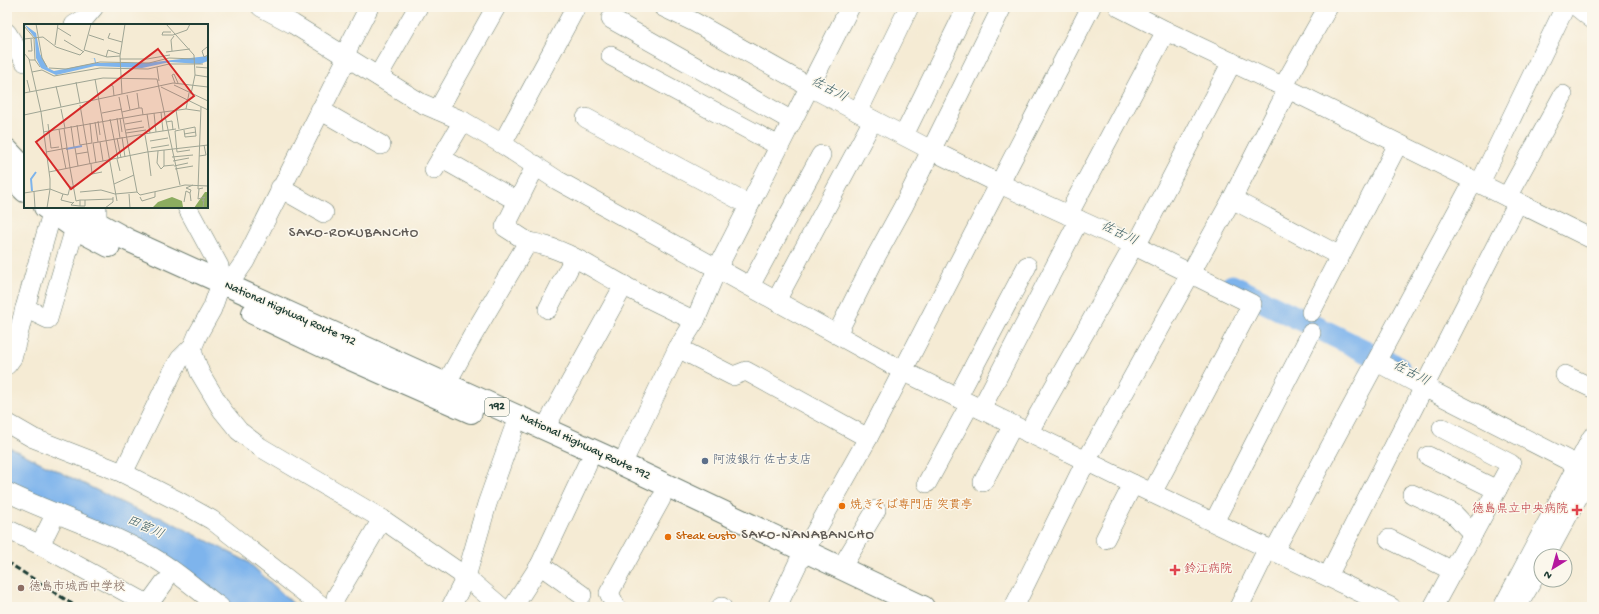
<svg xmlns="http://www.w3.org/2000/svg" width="1599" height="614" font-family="'Gochi Hand','Klee One',sans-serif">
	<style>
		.water { fill: #7eb4ec; stroke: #4e7890 }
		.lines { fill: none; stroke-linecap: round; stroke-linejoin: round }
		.river { stroke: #7eb4ec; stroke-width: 23 }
		.minor-casing { stroke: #6a7a6c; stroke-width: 20 }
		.highway-casing { stroke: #6a7a6c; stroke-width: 24 }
		.minor { stroke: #fff; stroke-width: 19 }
		.highway { stroke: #fff; stroke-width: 22 }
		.rail { stroke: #1f3d34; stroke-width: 3; stroke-dasharray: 6 3; stroke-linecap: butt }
		.service-dot { fill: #5c6f8a; stroke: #fbf7ec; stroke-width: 1.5 }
		.food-dot { fill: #e8710a; stroke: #fbf7ec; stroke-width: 1.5 }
		.health-dot { fill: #e0444e; stroke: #fbf7ec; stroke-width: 1.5 }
		.education-dot { fill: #8d6e63; stroke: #fbf7ec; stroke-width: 1.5 }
		.labels { text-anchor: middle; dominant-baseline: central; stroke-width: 3; stroke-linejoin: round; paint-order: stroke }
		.shield { fill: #fbf7ec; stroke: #61756b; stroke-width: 1 }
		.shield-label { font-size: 11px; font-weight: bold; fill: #1f3d34 }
		.street-label { font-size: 12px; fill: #1f3d34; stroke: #fbf7ec }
		.service-label { font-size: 12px; fill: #4e5e75; stroke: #fbf7ec; text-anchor: start }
		.food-label { font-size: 12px; fill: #c56008; stroke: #fbf7ec; text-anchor: start }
		.health-label { font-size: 12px; fill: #be3a42; stroke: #fbf7ec; text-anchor: end }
		.education-label { font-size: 12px; fill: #785e54; stroke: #fbf7ec; text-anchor: start }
		.water-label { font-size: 13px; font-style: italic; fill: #375b62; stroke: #fbf7ec }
		.quarter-label { font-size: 14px; letter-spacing: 1px; fill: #605b55; stroke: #fbf7ec }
		.inset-river { fill: none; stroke: #7eb4ec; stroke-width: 2 }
		.inset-road { fill: none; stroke: #9fa594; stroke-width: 1 }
		.view { fill: #d62828; fill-opacity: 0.15; stroke: #d62828; stroke-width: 2 }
		.inset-edge { fill: none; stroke: #1f3d34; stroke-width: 2 }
	</style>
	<rect width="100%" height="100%" fill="#fbf7ec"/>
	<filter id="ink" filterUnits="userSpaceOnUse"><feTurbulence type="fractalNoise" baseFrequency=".025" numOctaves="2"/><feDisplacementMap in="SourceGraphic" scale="8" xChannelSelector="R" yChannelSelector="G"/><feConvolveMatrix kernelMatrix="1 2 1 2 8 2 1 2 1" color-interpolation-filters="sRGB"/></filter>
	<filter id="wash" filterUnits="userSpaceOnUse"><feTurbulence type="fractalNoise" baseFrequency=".012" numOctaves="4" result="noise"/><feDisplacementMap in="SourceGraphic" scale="16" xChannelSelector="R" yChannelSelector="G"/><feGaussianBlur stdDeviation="0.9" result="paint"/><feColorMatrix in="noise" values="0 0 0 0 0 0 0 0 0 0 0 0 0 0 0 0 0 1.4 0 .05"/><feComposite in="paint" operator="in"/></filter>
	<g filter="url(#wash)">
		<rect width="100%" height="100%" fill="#f5ebd4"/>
		<!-- water -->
		<path class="water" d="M7 446 143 513 163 518 248 562 297 607H232L193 575 7 487Z"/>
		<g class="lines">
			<!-- river -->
			<path class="river" d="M1232 286 1398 367"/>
		</g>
	</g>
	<g filter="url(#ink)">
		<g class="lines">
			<!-- minor casing -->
			<g class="minor-casing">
				<g id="minor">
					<path d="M261 7 293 24 421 103 463 121 502 144 557 180 903 371 1133 484 1391 607"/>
					<path d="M663 7 694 22 810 87 931 150 1000 184 1134 245"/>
					<path d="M1119 7 1166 31 1288 89 1592 239"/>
					<path d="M1577 7 1592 19"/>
					<path d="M611 19 792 121"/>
					<path d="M74 25 84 19 94 7"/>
					<path d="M7 33 25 62"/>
					<path d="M611 56 779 146"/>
					<path d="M378 76 418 7"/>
					<path d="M1283 87 1328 7"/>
					<path d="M320 110 381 145"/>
					<path d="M438 110 496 7"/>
					<path d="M858 112 909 7"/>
					<path d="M586 118 749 205"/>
					<path d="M904 135 967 7"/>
					<path d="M502 144 576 7"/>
					<path d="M441 158 517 201"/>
					<path d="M434 170 463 121"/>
					<path d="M1480 183 1565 7"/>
					<path d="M280 188 324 213"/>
					<path d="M1507 197 1563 95"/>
					<path d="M1232 199 1340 256"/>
					<path d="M187 207 219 266 221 283 212 309 198 334 193 346V354L200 373 222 410 239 431 260 447 382 519 466 577 501 607"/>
					<path d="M52 213 25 308 48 319 75 228"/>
					<path d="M1068 215 1166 31"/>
					<path d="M97 223V207"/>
					<path d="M528 242C563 247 592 268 623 285 646 298 671 309 695 321"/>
					<path d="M1136 246 1232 62"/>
					<path d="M221 283 236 274 245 261 344 64 348 48 369 7"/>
					<path d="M750 286 821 155"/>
					<path d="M776 301 873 120"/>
					<path d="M548 309 574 258"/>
					<path d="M1311 312 1398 144"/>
					<path d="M837 334 874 260 903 207 1002 7"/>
					<path d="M678 348 733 376 746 371 868 438"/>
					<path d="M1377 362 1424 387 1518 202"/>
					<path d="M7 365 12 358 25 308"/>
					<path d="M1565 375 1592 388"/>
					<path d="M446 384 473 335 528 242 505 227 536 165"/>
					<path d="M957 398 1027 266"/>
					<path d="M981 409 1079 220"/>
					<path d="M7 423 33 438 123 473 178 501 212 520 323 607"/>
					<path d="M545 428 624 285"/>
					<path d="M1028 433 1134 245 1139 248 1252 304 1152 493"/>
					<path d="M1428 456 1497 490"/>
					<path d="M622 464 678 348 695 321 717 269 850 7"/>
					<path d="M123 473 173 371 180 359 193 346"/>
					<path d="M983 482 1013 425"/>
					<path d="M927 483 970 404"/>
					<path d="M7 492C58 517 114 532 162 563 182 576 201 593 220 607"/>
					<path d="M1412 494 1453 513 1473 534"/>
					<path d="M1214 522 1311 333"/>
					<path d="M7 529 40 545 153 607"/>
					<path d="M1105 539 1133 484"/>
					<path d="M1389 539 1453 571"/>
					<path d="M40 545 56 513"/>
					<path d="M1274 551 1474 180"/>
					<path d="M1546 556 1592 471"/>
					<path d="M540 565 582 595"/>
					<path d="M841 568 876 510"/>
					<path d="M1328 576 1424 387 1577 465"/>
					<path d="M336 597 382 519"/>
					<path d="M148 605 164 583"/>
					<path d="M451 607 466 577 487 504 513 431"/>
					<path d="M513 607 540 565 587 465"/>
					<path d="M616 607 609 593 661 499"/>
					<path d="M721 607H722"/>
					<path d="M777 607 798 563 868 438 1091 7"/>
					<path d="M1014 607 1086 461 1232 199 1288 89"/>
					<path d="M1239 607 1268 548"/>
					<path d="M1433 607 1511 464 1442 428"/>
					<path d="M1503 607 1592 437"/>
					<path d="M1517 607 1541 566"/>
				</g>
			</g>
			<!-- highway casing -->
			<g class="highway-casing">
				<g id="highway">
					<path d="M7 150 25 169"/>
					<path d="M7 173 25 191"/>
					<path d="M45 207 75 228 109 246"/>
					<path d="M72 207 97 223 128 240 607 457 923 607"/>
					<path d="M253 313 337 353 471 412"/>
				</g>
			</g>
			<!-- minor -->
			<use href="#minor" class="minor"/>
			<!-- highway -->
			<use href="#highway" class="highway"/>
			<!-- rail -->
			<path class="rail" d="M7 562 77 607"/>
		</g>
	</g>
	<!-- markers -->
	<circle class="service-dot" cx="705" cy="461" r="4"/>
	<g class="food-dot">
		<circle cx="842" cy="506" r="4"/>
		<circle cx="668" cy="537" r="4"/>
	</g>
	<g class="health-dot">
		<path d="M1575 504h4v4h4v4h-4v4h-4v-4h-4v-4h4z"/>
		<path d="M1173 564h4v4h4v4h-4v4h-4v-4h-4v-4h4z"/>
	</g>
	<circle class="education-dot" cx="21" cy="588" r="4"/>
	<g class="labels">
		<!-- shield labels -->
		<rect class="shield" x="485" y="398" width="24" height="18" rx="3"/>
		<g class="shield-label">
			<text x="497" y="407">192</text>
		</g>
		<!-- street labels -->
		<g class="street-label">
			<text transform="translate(290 314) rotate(24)">National Highway Route 192</text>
			<text transform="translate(585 447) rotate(25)">National Highway Route 192</text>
		</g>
		<!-- service labels -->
		<g class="service-label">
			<text x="713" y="461">阿波銀行 佐古支店</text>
		</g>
		<!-- food labels -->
		<g class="food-label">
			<text x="850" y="506">焼きそば専門店 突貫亭</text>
			<text x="676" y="537">Steak Gusto</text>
		</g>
		<!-- health labels -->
		<g class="health-label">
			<text x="1568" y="510">徳島県立中央病院</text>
			<text x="1184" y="570" text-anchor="start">鈴江病院</text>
		</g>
		<!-- education labels -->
		<g class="education-label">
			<text x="29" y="588">徳島市城西中学校</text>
		</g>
		<!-- water labels -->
		<g class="water-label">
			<text transform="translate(829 90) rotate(28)">佐古川</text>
			<text transform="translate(1119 234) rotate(26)">佐古川</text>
			<text transform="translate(1411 374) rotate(27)">佐古川</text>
			<text transform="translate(145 528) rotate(24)">田宮川</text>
		</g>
		<!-- quarter labels -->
		<g class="quarter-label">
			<text x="354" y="233">SAKO-ROKUBANCHO</text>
			<text x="808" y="535">SAKO-NANABANCHO</text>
		</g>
	</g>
	<!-- overview -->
	<g transform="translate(24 24)">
		<rect width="184" height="184" fill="#f5ebd4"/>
		<path d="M181 168H184V184L129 183 134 178 148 173 158 177 159 183 170 184Z" fill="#8cac60"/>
		<path d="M0 0 12 9 16 30 24 44 30 47 71 39 70 34 66 35 71 34 72 39H122L184 32V37L176 40 146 38 118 44 71 42 32 51 17 44 12 34 11 14Z" fill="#7eb4ec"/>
		<path class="inset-river" d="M42 125 58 122M8 167 7 155 12 148"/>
		<path class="inset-road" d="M12 0 18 34 23 43M67 0 60 26 83 33 96 32M142 0 170 31 171 51M0 2 11 15M34 4 47 12M147 8H139L138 11H149L163 6 166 0M86 9 84 14 98 18M65 11 80 16M0 15 19 13 32 23 56 31 60 27M10 15 11 36M40 16 60 28M31 21 34 0M183 23 178 27 180 33 184 31M4 27H8L7 15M148 27 147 16 150 12M142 28 166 25M0 29 5 35 17 88 26 155V165L0 169M82 33 84 26 96 30M96 35H123L146 31M5 36H11L16 43M133 43 135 57M172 43 184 44M25 44 42 45 76 38 125 39 145 34 171 35M8 48 18 46 30 52 76 44 124 45 145 40H179M71 55 93 177M3 56 6 68M52 58 56 79M151 59 148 51 150 50 154 59M86 61 89 62 90 72M150 61 184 77M32 62 37 83M137 63 184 86M0 69 79 54 133 55 156 161M113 69 115 84H118L119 91M98 70 96 32 101 0M167 70 171 51 184 53M103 71 106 86M95 73 113 168M56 81 66 140M177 83 174 165 179 164M37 85 41 104M162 85 165 69M152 86 155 105M98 88 115 84M137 88 139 107M78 89 98 85M130 89 132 108 152 105M123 90 126 109M0 91 149 59 184 63M93 94 96 114M96 94 98 108M86 95 94 135M74 97 76 111M71 98 74 118M142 98 148 97 149 106M24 100 27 124 35 123M101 100 118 97M53 101 56 121 68 119 66 99M47 102 50 123M40 104 46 144M102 106 120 103M160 106 161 113 172 112 171 103 151 107 153 128 166 126M19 108 117 91 162 85 176 87M102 109 122 106M160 110 172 108M121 111 124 128M98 113 101 133M93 114 97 134M126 117 144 114M76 118 79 137M69 119 132 108M69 119 72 139M51 124 54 142M127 124 145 121M140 126V142L150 141M134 127 133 139 137 145 140 142M22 128 38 125 35 105M124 128 127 152M52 130 64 128M175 132 182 131 180 121M148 133 169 131M93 135 96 147M149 137 165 134M67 140 68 150 78 148M150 142 164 139M46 144 52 177 56 176M42 145 38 125 43 124M151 145 169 142M25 148 123 128 184 121M90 160 110 151M175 165 174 175 181 173 178 177 180 176 179 183 182 184M10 168 11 184M56 168 77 166 91 170 113 168 116 171 161 161 184 162M166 169 167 166 162 164 169 161M105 170 106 184M116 173 118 177 131 173V168M61 176H56V182H61V176L89 175M50 178 47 181 56 182M160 178 162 167 166 169 167 177M49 179 37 176 39 170 44 171 46 163H50M23 184 26 165 39 170M81 184 89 178V173"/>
		<path class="view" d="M134 25 170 72 47 165 12 118Z"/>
		<rect width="184" height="184" class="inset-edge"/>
	</g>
	<!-- margin -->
	<rect width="1599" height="614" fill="none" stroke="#fbf7ec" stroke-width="24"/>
	<!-- north arrow -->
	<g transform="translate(1553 568) rotate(217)"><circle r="19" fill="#fbf7ec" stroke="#a3ada2"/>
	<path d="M0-3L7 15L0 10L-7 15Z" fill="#b5179e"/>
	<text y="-6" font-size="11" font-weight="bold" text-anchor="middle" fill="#1f3d34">N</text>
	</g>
</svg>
